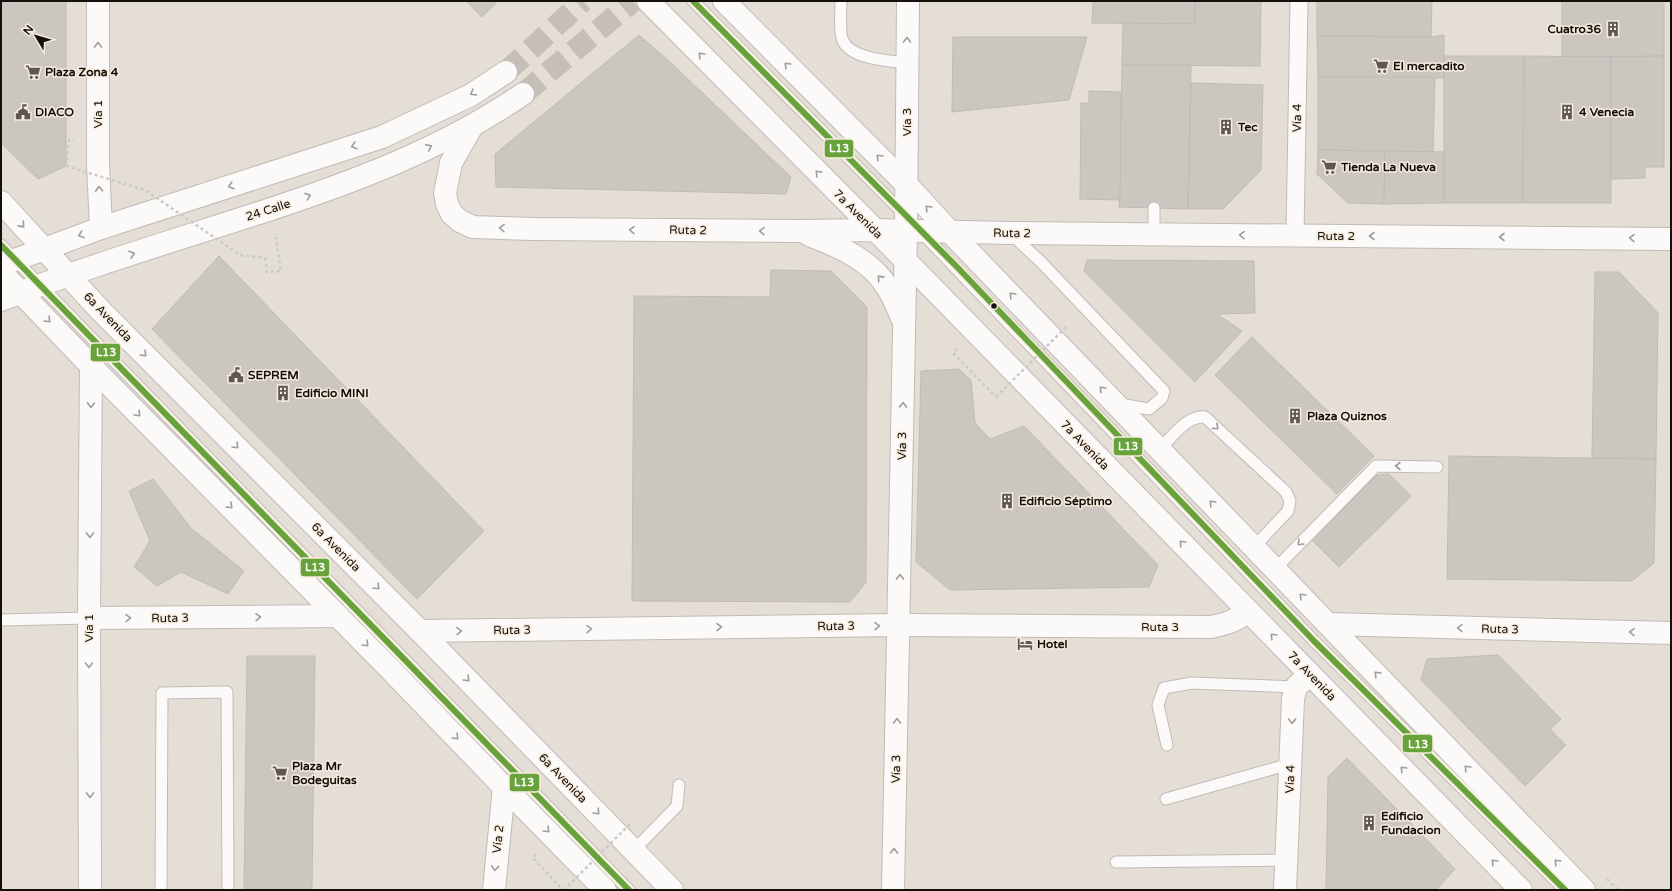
<svg xmlns="http://www.w3.org/2000/svg" width="1672" height="891" font-family="'Varela Round',sans-serif">
	<style>
		.building { fill: #ccc6c1; stroke: #c1bbb7 }
		.lines { fill: none; stroke-linecap: round; stroke-linejoin: round }
		.primary-tunnel { stroke: #c5bfb8; stroke-width: 22; stroke-dasharray: 22 11; stroke-linecap: butt }
		.service-casing { stroke: #c0bbb5; stroke-width: 13 }
		.pedestrian-casing { stroke: #c0bbb5; stroke-width: 19 }
		.minor-casing { stroke: #c0bbb5; stroke-width: 24 }
		.tertiary-casing { stroke: #c0bbb5; stroke-width: 24 }
		.primary-casing { stroke: #c0bbb5; stroke-width: 24 }
		.path { stroke: #cccac8; stroke-width: 2.5; stroke-dasharray: 3 3; stroke-linecap: butt }
		.service { stroke: #fbfaf9; stroke-width: 11 }
		.pedestrian { stroke: #fbfaf9; stroke-width: 17 }
		.minor { stroke: #fbfaf9; stroke-width: 22 }
		.tertiary { stroke: #fbfaf9; stroke-width: 22 }
		.primary { stroke: #fbfaf9; stroke-width: 22 }
		.path-bridge { stroke: #cccac8; stroke-width: 2.5; stroke-dasharray: 3 3; stroke-linecap: butt }
		.bus-1-casing { stroke: #f8ecde; stroke-width: 9 }
		.bus-1 { stroke: #67a23b; stroke-width: 6 }
		.oneway { stroke: #9f9c9a }
		.bus-dot { fill: #14100b; stroke: #f8ecde; stroke-width: 1.5 }
		.labels { text-anchor: middle; dominant-baseline: central; stroke-width: 3; stroke-linejoin: round; paint-order: stroke }
		.poi-label { font-size: 12px; font-weight: bold; fill: #14100b; stroke: #f8ecde; text-anchor: start }
		.street-label { font-size: 12px; fill: #14100b; stroke: #f8ecde }
		.line-badge { stroke: #f8ecde; stroke-width: 1.5 }
		.badge-label { font-size: 11px; text-anchor: middle; font-weight: bold; fill: #fff }
	</style>
	<rect width="100%" height="100%" fill="#e4ded7"/>
	<!-- building -->
	<g class="building">
		<path d="M1 1H66V166L38 179 1 143Z"/>
		<path d="M466 1H498L482 17Z"/>
		<path d="M1093 1H1195V24L1092 23Z"/>
		<path d="M1195 1H1261L1260 66 1122 65 1123 23 1195 24Z"/>
		<path d="M1317 1H1432L1431 37 1317 36Z"/>
		<path d="M1562 1H1664V56L1562 57Z"/>
		<path d="M639 35 670 62 791 177 786 194 496 187 495 154Z"/>
		<path d="M1444 35V78L1318 77 1317 36 1431 37Z"/>
		<path d="M953 37H1087L1069 100 952 112Z"/>
		<path d="M1444 56H1524L1523 203H1444Z"/>
		<path d="M1524 56 1611 57V203H1523Z"/>
		<path d="M1664 56V167H1645V178L1611 179V57Z"/>
		<path d="M1122 65H1191L1188 209 1119 207Z"/>
		<path d="M1318 77H1435L1433 152 1318 150Z"/>
		<path d="M1191 83 1263 85 1261 170 1223 209H1188Z"/>
		<path d="M1089 91 1121 92 1120 200 1080 199 1081 103H1089Z"/>
		<path d="M1318 150 1385 151 1384 204 1348 203 1317 174Z"/>
		<path d="M1385 151 1444 152V203L1384 204Z"/>
		<path d="M219 256 484 531 417 599 152 329Z"/>
		<path d="M1087 260 1254 261 1255 313 1217 314 1242 331 1195 382 1084 271Z"/>
		<path d="M771 270 831 271 867 307 866 582 850 602 632 601 634 296 770 297Z"/>
		<path d="M1595 272H1619L1658 313 1656 459 1592 458Z"/>
		<path d="M1252 337 1374 456 1337 494 1215 375Z"/>
		<path d="M959 369 971 380 975 423 990 439 1024 426 1158 565 1149 587 950 590 916 562 921 371Z"/>
		<path d="M1449 456 1656 459 1654 563 1632 581 1447 579Z"/>
		<path d="M1389 474 1411 496 1339 567 1312 540 1377 475Z"/>
		<path d="M153 479 191 528 244 571 228 594 181 572 157 586 134 567 150 541 129 491Z"/>
		<path d="M1498 655 1561 719 1550 729 1566 745 1525 786 1421 680 1427 659Z"/>
		<path d="M247 656H315L312 890H244Z"/>
		<path d="M1347 758 1455 869 1436 890H1326L1328 777Z"/>
	</g>
	<g class="lines">
		<!-- primary-tunnel -->
		<g class="primary-tunnel">
			<path d="M506 72 583 1"/>
			<path d="M523 94 633 1"/>
		</g>
		<!-- service casing -->
		<g class="service-casing">
			<g id="service">
				<path d="M693 1 906 216"/>
				<path d="M841 1C841 11 839 33 843 41 851 59 890 61 907 63"/>
				<path d="M1154 208V234"/>
				<path d="M921 232 1314 641 1565 890"/>
				<path d="M1011 234 1040 261 1164 391 1162 398 1149 409 1119 404"/>
				<path d="M1 245 629 890"/>
				<path d="M1160 449C1172 437 1187 415 1205 417L1286 492 1290 501 1288 511 1254 547"/>
				<path d="M1275 569 1376 466 1437 467"/>
				<path d="M1 620 89 618"/>
				<path d="M1167 745 1158 705 1164 688 1192 683 1296 687"/>
				<path d="M1166 799 1290 764"/>
				<path d="M634 850 677 806 679 785"/>
				<path d="M1116 862 1287 860"/>
				<path d="M161 890 162 693 227 692 228 890"/>
			</g>
		</g>
		<!-- pedestrian casing -->
		<g class="pedestrian-casing">
			<path id="pedestrian" d="M1295 236 1299 1"/>
		</g>
		<!-- minor casing -->
		<g class="minor-casing">
			<g id="minor">
				<path d="M472 126 451 163 445 193 447 204 452 214 460 221 473 227 534 229 801 231 875 230 1010 233 1671 239"/>
				<path d="M809 235C838 246 871 260 887 287 893 296 897 307 902 318"/>
				<path d="M89 618 338 616"/>
				<path d="M1329 624 1671 633"/>
				<path d="M420 631 899 625 1211 627C1226 624 1236 621 1248 611"/>
				<path d="M494 890 504 787"/>
				<path d="M893 890 906 231 908 1"/>
				<path d="M1285 890 1293 699 1296 687 1310 674"/>
			</g>
		</g>
		<!-- tertiary casing -->
		<g class="tertiary-casing">
			<g id="tertiary">
				<path d="M98 1V164L101 228"/>
				<path d="M90 890 89 618 91 366"/>
			</g>
		</g>
		<!-- primary casing -->
		<g class="primary-casing">
			<g id="primary">
				<path d="M648 1 906 261 1521 890"/>
				<path d="M724 1 907 185 950 232 1584 890"/>
				<path d="M1 202 101 311 420 631 672 890"/>
				<path d="M1 265 101 228 382 137 471 95 506 72"/>
				<path d="M1 272 91 366 391 670 504 787 605 890"/>
				<path d="M1 300C85 267 173 241 259 213 351 183 443 149 523 94"/>
			</g>
		</g>
		<!-- path -->
		<g class="path">
			<path d="M66 166 69 140 74 141"/>
			<path d="M265 258 267 272 281 271 275 233"/>
			<path d="M957 349 953 353 996 397"/>
			<path d="M536 854 533 858 563 890"/>
			<path d="M1607 879 1618 890"/>
		</g>
		<!-- service -->
		<use href="#service" class="service"/>
		<!-- pedestrian -->
		<use href="#pedestrian" class="pedestrian"/>
		<!-- minor -->
		<use href="#minor" class="minor"/>
		<!-- tertiary -->
		<use href="#tertiary" class="tertiary"/>
		<!-- primary -->
		<use href="#primary" class="primary"/>
		<!-- path-bridge -->
		<g class="path-bridge">
			<path d="M66 166 145 190 240 255 265 258"/>
			<path d="M996 397 1066 327"/>
			<path d="M564 890 631 823"/>
		</g>
		<!-- bus-1 casing -->
		<g class="bus-1-casing">
			<g id="bus-1">
				<path d="M693 1 958 268 1314 641 1565 890"/>
				<path d="M1 245 629 890"/>
			</g>
		</g>
		<!-- bus-1 -->
		<use href="#bus-1" class="bus-1"/>
	</g>
	<!-- one-way arrows -->
	<defs><path id="oneway-chevron" d="M-2-3.5L2.5 0L-2 3.5" fill="none" stroke-width="1.6" stroke-linecap="round" stroke-linejoin="round"/></defs>
	<g class="oneway">
		<use href="#oneway-chevron" transform="translate(907 40) rotate(-89)"/>
		<use href="#oneway-chevron" transform="translate(98 45) rotate(-90)"/>
		<use href="#oneway-chevron" transform="translate(701 55) rotate(-135)"/>
		<use href="#oneway-chevron" transform="translate(787 65) rotate(-135)"/>
		<use href="#oneway-chevron" transform="translate(473 93) rotate(149)"/>
		<use href="#oneway-chevron" transform="translate(354 146) rotate(161)"/>
		<use href="#oneway-chevron" transform="translate(429 147) rotate(-26)"/>
		<use href="#oneway-chevron" transform="translate(879 157) rotate(-135)"/>
		<use href="#oneway-chevron" transform="translate(818 173) rotate(-135)"/>
		<use href="#oneway-chevron" transform="translate(231 186) rotate(162)"/>
		<use href="#oneway-chevron" transform="translate(99 189) rotate(-93)"/>
		<use href="#oneway-chevron" transform="translate(308 196) rotate(-20)"/>
		<use href="#oneway-chevron" transform="translate(928 208) rotate(-133)"/>
		<use href="#oneway-chevron" transform="translate(22 225) rotate(48)"/>
		<use href="#oneway-chevron" transform="translate(502 228) rotate(-178)"/>
		<use href="#oneway-chevron" transform="translate(632 230) rotate(-179)"/>
		<use href="#oneway-chevron" transform="translate(762 231) rotate(-179)"/>
		<use href="#oneway-chevron" transform="translate(81 235) rotate(160)"/>
		<use href="#oneway-chevron" transform="translate(1242 235) rotate(-179)"/>
		<use href="#oneway-chevron" transform="translate(1372 236) rotate(-180)"/>
		<use href="#oneway-chevron" transform="translate(1502 237) rotate(-180)"/>
		<use href="#oneway-chevron" transform="translate(1632 238) rotate(-179)"/>
		<use href="#oneway-chevron" transform="translate(132 254) rotate(-18)"/>
		<use href="#oneway-chevron" transform="translate(880 278) rotate(-132)"/>
		<use href="#oneway-chevron" transform="translate(1012 295) rotate(-134)"/>
		<use href="#oneway-chevron" transform="translate(48 320) rotate(46)"/>
		<use href="#oneway-chevron" transform="translate(144 354) rotate(45)"/>
		<use href="#oneway-chevron" transform="translate(1102 389) rotate(-134)"/>
		<use href="#oneway-chevron" transform="translate(91 405) rotate(91)"/>
		<use href="#oneway-chevron" transform="translate(903 405) rotate(-89)"/>
		<use href="#oneway-chevron" transform="translate(138 414) rotate(45)"/>
		<use href="#oneway-chevron" transform="translate(1216 427) rotate(43)"/>
		<use href="#oneway-chevron" transform="translate(236 446) rotate(45)"/>
		<use href="#oneway-chevron" transform="translate(1398 466) rotate(-180)"/>
		<use href="#oneway-chevron" transform="translate(1212 503) rotate(-134)"/>
		<use href="#oneway-chevron" transform="translate(230 506) rotate(45)"/>
		<use href="#oneway-chevron" transform="translate(90 535) rotate(90)"/>
		<use href="#oneway-chevron" transform="translate(1182 543) rotate(-134)"/>
		<use href="#oneway-chevron" transform="translate(1300 543) rotate(135)"/>
		<use href="#oneway-chevron" transform="translate(900 577) rotate(-89)"/>
		<use href="#oneway-chevron" transform="translate(377 587) rotate(45)"/>
		<use href="#oneway-chevron" transform="translate(1302 596) rotate(-134)"/>
		<use href="#oneway-chevron" transform="translate(258 617) rotate(-1)"/>
		<use href="#oneway-chevron" transform="translate(128 618) rotate(-1)"/>
		<use href="#oneway-chevron" transform="translate(877 626) rotate(-1)"/>
		<use href="#oneway-chevron" transform="translate(719 627) rotate(-1)"/>
		<use href="#oneway-chevron" transform="translate(1460 628) rotate(-179)"/>
		<use href="#oneway-chevron" transform="translate(589 629) rotate(-1)"/>
		<use href="#oneway-chevron" transform="translate(459 631) rotate(-1)"/>
		<use href="#oneway-chevron" transform="translate(1632 632) rotate(-179)"/>
		<use href="#oneway-chevron" transform="translate(1273 636) rotate(-134)"/>
		<use href="#oneway-chevron" transform="translate(366 644) rotate(45)"/>
		<use href="#oneway-chevron" transform="translate(89 665) rotate(90)"/>
		<use href="#oneway-chevron" transform="translate(1377 674) rotate(-134)"/>
		<use href="#oneway-chevron" transform="translate(467 679) rotate(46)"/>
		<use href="#oneway-chevron" transform="translate(897 721) rotate(-89)"/>
		<use href="#oneway-chevron" transform="translate(1292 721) rotate(92)"/>
		<use href="#oneway-chevron" transform="translate(456 737) rotate(46)"/>
		<use href="#oneway-chevron" transform="translate(1467 768) rotate(-134)"/>
		<use href="#oneway-chevron" transform="translate(1403 769) rotate(-134)"/>
		<use href="#oneway-chevron" transform="translate(90 795) rotate(90)"/>
		<use href="#oneway-chevron" transform="translate(597 812) rotate(46)"/>
		<use href="#oneway-chevron" transform="translate(547 830) rotate(45)"/>
		<use href="#oneway-chevron" transform="translate(894 851) rotate(-89)"/>
		<use href="#oneway-chevron" transform="translate(1494 862) rotate(-134)"/>
		<use href="#oneway-chevron" transform="translate(1557 862) rotate(-134)"/>
		<use href="#oneway-chevron" transform="translate(495 868) rotate(96)"/>
	</g>
	<!-- icons -->
	<defs>
		<g id="building-bare" transform="scale(1.2)"><path d="M-4-6H4V6H1V3H-1V6H-4ZM-2.5-4.3h1.7v1.8h-1.7ZM.8-4.3h1.7v1.8H.8ZM-2.5-1h1.7V.8h-1.7ZM.8-1h1.7V.8H.8Z" fill="#5d5852" stroke="#f8ecde" stroke-width="2.5" paint-order="stroke"/></g>
		<g id="supermarket-bare" transform="scale(1.2)"><path d="M-6-5.5h2.5l.6 2H6L4.5 2H-2.5L-4.4-4H-6ZM-1.5 3.2a1.3 1.3 0 1 0 .1 0ZM3 3.2a1.3 1.3 0 1 0 .1 0Z" fill="#5d5852" stroke="#f8ecde" stroke-width="2.5" paint-order="stroke"/></g>
		<g id="civic-bare" transform="scale(1.2)"><path d="M-.6-6.5H3V-4.5H.6V-3L4-1V1h2V6H-6V1h2V-1L-.6-3ZM-1.2 2.5V6h2.4V2.5Z" fill="#5d5852" stroke="#f8ecde" stroke-width="2.5" paint-order="stroke"/></g>
		<g id="hotel-bare" transform="scale(1.2)"><path d="M-6-4.5h1.5V1H6V5H4.5V3h-9V5H-6ZM-4 0a1.8 1.8 0 1 1 3.6 0ZM.5 0V-2.5h3Q6-2.5 6 0Z" fill="#5d5852" stroke="#f8ecde" stroke-width="2.5" paint-order="stroke"/></g>
	</defs>
	<g fill-rule="evenodd">
		<use href="#building-bare" x="1613" y="29"/>
		<use href="#supermarket-bare" x="1381" y="66"/>
		<use href="#supermarket-bare" x="33" y="72"/>
		<use href="#civic-bare" x="23" y="112"/>
		<use href="#building-bare" x="1567" y="112"/>
		<use href="#building-bare" x="1226" y="127"/>
		<use href="#supermarket-bare" x="1329" y="167"/>
		<use href="#civic-bare" x="236" y="375"/>
		<use href="#building-bare" x="283" y="393"/>
		<use href="#building-bare" x="1295" y="416"/>
		<use href="#building-bare" x="1007" y="501"/>
		<use href="#hotel-bare" x="1025" y="644"/>
		<use href="#supermarket-bare" x="280" y="773"/>
		<use href="#building-bare" x="1369" y="823"/>
	</g>
	<!-- markers -->
	<circle class="bus-dot" cx="994" cy="306" r="3.5"/>
	<g class="labels">
		<!-- poi labels -->
		<g class="poi-label">
			<text x="1601" y="29" text-anchor="end">Cuatro36</text>
			<text x="1393" y="66">El mercadito</text>
			<text x="45" y="72">Plaza Zona 4</text>
			<text x="35" y="112">DIACO</text>
			<text x="1579" y="112">4 Venecia</text>
			<text x="1238" y="127">Tec</text>
			<text x="1341" y="167">Tienda La Nueva</text>
			<text x="248" y="375">SEPREM</text>
			<text x="295" y="393">Edificio MINI</text>
			<text x="1307" y="416">Plaza Quiznos</text>
			<text x="1019" y="501">Edificio Séptimo</text>
			<text x="1037" y="644">Hotel</text>
			<text x="292" y="766">Plaza Mr<tspan x="292" dy="14">Bodeguitas</tspan></text>
			<text x="1381" y="816">Edificio<tspan x="1381" dy="14">Fundacion</tspan></text>
		</g>
		<!-- street labels -->
		<g class="street-label">
			<text transform="translate(98 114) rotate(-90)">Vía 1</text>
			<text transform="translate(1297 118) rotate(-89)">Vía 4</text>
			<text transform="translate(907 122) rotate(-90)">Vía 3</text>
			<text transform="translate(268 210) rotate(-18)">24 Calle</text>
			<text transform="translate(858 214) rotate(45)">7a Avenida</text>
			<text transform="translate(688 230) rotate(1)">Ruta 2</text>
			<text transform="translate(1012 233) rotate(1)">Ruta 2</text>
			<text x="1336" y="236">Ruta 2</text>
			<text transform="translate(108 317) rotate(46)">6a Avenida</text>
			<text transform="translate(1085 445) rotate(46)">7a Avenida</text>
			<text transform="translate(902 446) rotate(-89)">Vía 3</text>
			<text transform="translate(336 547) rotate(45)">6a Avenida</text>
			<text transform="translate(170 618) rotate(-1)">Ruta 3</text>
			<text transform="translate(836 626) rotate(-1)">Ruta 3</text>
			<text x="1160" y="627">Ruta 3</text>
			<text transform="translate(89 628) rotate(-90)">Vía 1</text>
			<text transform="translate(1500 629) rotate(1)">Ruta 3</text>
			<text transform="translate(512 630) rotate(-1)">Ruta 3</text>
			<text transform="translate(1312 676) rotate(46)">7a Avenida</text>
			<text transform="translate(896 769) rotate(-89)">Vía 3</text>
			<text transform="translate(563 778) rotate(46)">6a Avenida</text>
			<text transform="translate(1290 779) rotate(-88)">Vía 4</text>
			<text transform="translate(498 839) rotate(-84)">Vía 2</text>
		</g>
	</g>
	<g class="line-badge">
		<rect x="824" y="139" width="30" height="19" rx="4" fill="#67a23b"/>
		<rect x="90" y="343" width="31" height="19" rx="4" fill="#67a23b"/>
		<rect x="1113" y="437" width="30" height="19" rx="4" fill="#67a23b"/>
		<rect x="300" y="558" width="30" height="19" rx="4" fill="#67a23b"/>
		<rect x="1402" y="734" width="31" height="19" rx="4" fill="#67a23b"/>
		<rect x="509" y="773" width="31" height="19" rx="4" fill="#67a23b"/>
	</g>
	<g class="badge-label">
		<text x="839" y="152">L13</text>
		<text x="106" y="356">L13</text>
		<text x="1128" y="450">L13</text>
		<text x="315" y="571">L13</text>
		<text x="1418" y="748">L13</text>
		<text x="524" y="786">L13</text>
	</g>
	<!-- border -->
	<rect width="1672" height="891" fill="none" stroke="#14100b" stroke-width="4"/>
	<!-- north arrow -->
	<g transform="translate(36 36) rotate(308)" stroke="#f8ecde" stroke-width="3" paint-order="stroke">
	<path d="M0-3L7 15L0 10L-7 15Z" fill="#14100b"/>
	<text y="-6" font-size="11" font-weight="bold" text-anchor="middle" fill="#14100b">N</text>
	</g>
</svg>
